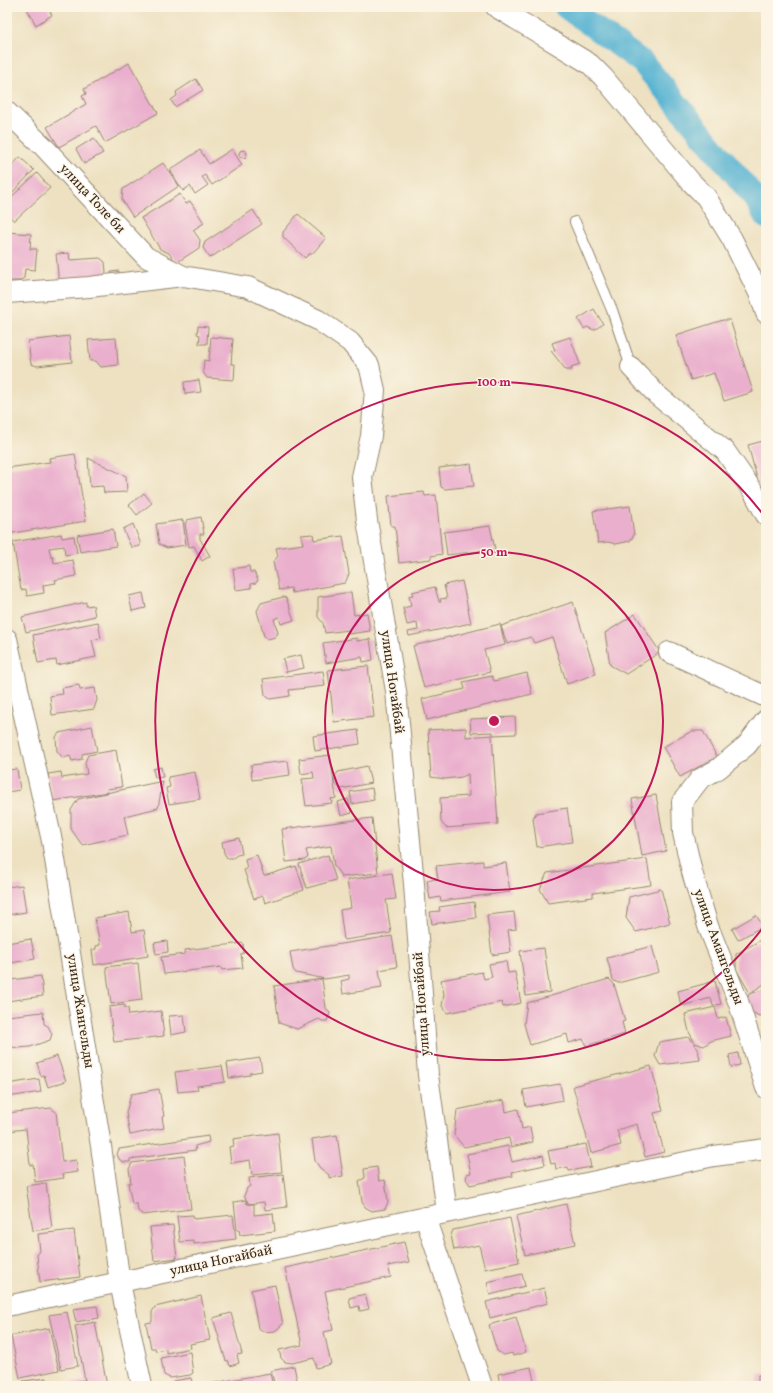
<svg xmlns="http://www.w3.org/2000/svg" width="773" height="1393" font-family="Vollkorn,serif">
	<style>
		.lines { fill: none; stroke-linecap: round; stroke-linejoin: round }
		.canal { stroke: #54b2d2; stroke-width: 24 }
		.building { fill: #eaafcd }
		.service-casing { stroke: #948670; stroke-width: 12 }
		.minor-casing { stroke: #948670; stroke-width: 22 }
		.service { stroke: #fff; stroke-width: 10 }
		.minor { stroke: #fff; stroke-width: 20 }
		.ring { fill: none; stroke: #c2185b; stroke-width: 2 }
		.labels { text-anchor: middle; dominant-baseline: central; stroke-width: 3; stroke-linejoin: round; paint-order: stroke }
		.street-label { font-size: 14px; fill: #3b2a1e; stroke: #fcf5e5 }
		.centre { fill: #c2185b; stroke: #fcf5e5; stroke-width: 2 }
		.ring-label { font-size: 12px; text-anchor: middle; font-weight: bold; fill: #c2185b; stroke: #fcf5e5; stroke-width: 3; stroke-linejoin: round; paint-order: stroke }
	</style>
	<rect width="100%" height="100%" fill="#fcf5e5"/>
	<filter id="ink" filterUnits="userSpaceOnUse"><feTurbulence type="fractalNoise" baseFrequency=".025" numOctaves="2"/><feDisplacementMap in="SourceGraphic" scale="8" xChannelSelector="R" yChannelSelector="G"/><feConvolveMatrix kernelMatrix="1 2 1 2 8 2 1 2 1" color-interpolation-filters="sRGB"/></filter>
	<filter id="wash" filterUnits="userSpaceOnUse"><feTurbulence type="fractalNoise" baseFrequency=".012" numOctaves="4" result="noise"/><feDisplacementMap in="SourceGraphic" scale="16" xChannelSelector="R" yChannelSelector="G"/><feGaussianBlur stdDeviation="0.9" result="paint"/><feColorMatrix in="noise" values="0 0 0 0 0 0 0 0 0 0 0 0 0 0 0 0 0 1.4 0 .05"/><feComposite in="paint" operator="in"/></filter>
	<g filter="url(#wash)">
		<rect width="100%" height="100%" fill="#ede1c1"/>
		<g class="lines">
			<!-- canal -->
			<path class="canal" d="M566 7 642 62 756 199 766 217"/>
		</g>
		<g id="blocks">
			<!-- building -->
			<g class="building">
				<path d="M7 7 11 13 7 15Z"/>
				<path d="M26 7H47L52 15 36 25Z"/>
				<path d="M129 63 158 113 105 143 96 126 59 147 47 127 86 104 82 96 86 94 84 89Z"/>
				<path d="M196 79 203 90 175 107 171 100 177 96 176 92Z"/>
				<path d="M94 138 103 153 84 164 76 149Z"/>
				<path d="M232 149 242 165 212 185 205 175 202 177 208 185 195 194 190 186 183 191 170 170 200 150 209 164Z"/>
				<circle cx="243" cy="154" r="4"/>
				<path d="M20 157 34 170 7 198V171Z"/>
				<path d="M163 163 179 186 133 217 122 200 123 189Z"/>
				<path d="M37 173 50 188 14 221 7 213 9 207 7 201Z"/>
				<path d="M180 194 186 204 190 201 204 223 193 230 200 240 199 248 176 263 169 253 160 249 141 218Z"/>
				<path d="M253 210 262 224 210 258 203 248 205 242Z"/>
				<path d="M298 214 326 238 312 254H309L305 258 283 237V232Z"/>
				<path d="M7 232 31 234 30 249H37L35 270 25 269 24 278 19 281H7Z"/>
				<path d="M69 253 70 260 100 258 105 262 106 272 103 276 59 285 56 254Z"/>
				<path d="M119 271 120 278 112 279 111 272Z"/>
				<path d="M594 309 603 324 594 330 587 327 584 329 578 319Z"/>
				<path d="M723 320H730L753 392 724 401 714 373 691 380 676 335Z"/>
				<path d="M198 326 208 327 207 344H199L200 335 197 334Z"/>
				<path d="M69 336 72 362 37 366 31 364 28 341Z"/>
				<path d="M211 337 233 339 231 364H235L234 380 207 378 203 372 204 360 209 361Z"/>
				<path d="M570 337 580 364 571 367 572 370H566L551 351 555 350 552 343Z"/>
				<path d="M116 338 118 365 101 367 96 361H90L88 340Z"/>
				<path d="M199 380 201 392 185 394 184 382Z"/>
				<path d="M763 441 766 452V488L760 489 748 445Z"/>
				<path d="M75 454 86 521 7 534V468L50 462 49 458Z"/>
				<path d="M88 458 126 476 127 492 104 493 103 486 90 487Z"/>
				<path d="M471 464 474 486 445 489 441 487 439 468Z"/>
				<path d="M424 492 425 496 436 495 442 554 431 556V559L399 563 395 526H391L388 496Z"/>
				<path d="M144 493 152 503 137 515 129 505Z"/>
				<path d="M630 506 634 535 630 541 616 544 608 542 598 543 593 511Z"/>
				<path d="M201 517 204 534H200V539L210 556 202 561 194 546 189 547 185 524 187 520Z"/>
				<path d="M183 520 186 545 167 548 159 544 156 524Z"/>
				<path d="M133 524 140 542V546L137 547H131L123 529Z"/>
				<path d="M490 526 495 549 447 555 444 532Z"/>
				<path d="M113 529 116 546 80 552 77 535Z"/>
				<path d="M61 534 62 538 74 536 77 553 65 555 64 546 49 548 51 557H53L54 563 73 560 76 576 55 580 56 583 43 585 44 593 27 596 26 589 21 590 13 542Z"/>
				<path d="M313 534 314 540 343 536 349 574 345 583 292 593 291 588 279 590 273 562 278 556 276 548 303 544 301 535Z"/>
				<path d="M249 566 250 572H254L258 580 256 583 251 584V588L236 590 233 569Z"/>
				<path d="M462 581 471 623 409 636 408 632 418 630 417 623 407 625 403 608 411 606 409 596 413 595 412 592 435 587 439 602H441L440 599 447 598 444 585Z"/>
				<path d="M351 592 354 615 367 613 370 631 349 634V630L325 633 323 623 318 617V597Z"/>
				<path d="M143 593 146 608 132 611 129 596Z"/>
				<path d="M283 597 286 598 294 620 281 624 279 617 274 619 278 633 275 637 268 639 264 636 257 611 261 603Z"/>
				<path d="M86 602V606L93 605 95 616 26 632 22 617Z"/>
				<path d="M573 602 596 674 567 684 552 637 534 643 531 637 507 644 501 626Z"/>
				<path d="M635 614 660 652 626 674 610 665 605 633Z"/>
				<path d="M98 622 101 638 92 640 96 657 57 665 56 660 38 663 33 635Z"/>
				<path d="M500 624 505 645 484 650 490 672 424 688 413 646Z"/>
				<path d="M357 638V641L370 639 373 660 363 662 362 657 326 663 323 643Z"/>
				<path d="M301 655 304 668 286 672 283 659Z"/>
				<path d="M368 666 374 717 334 722 328 670Z"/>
				<path d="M323 671 325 686 289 690 290 696 270 699 265 695 263 679Z"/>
				<path d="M527 673 532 694 427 720 422 699 465 689 463 682 492 676 494 681Z"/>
				<path d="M79 685 80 690 95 688 97 700 94 709 52 715 50 696 63 694 62 688Z"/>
				<path d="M515 717 516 734 493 735V732L471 733 470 719Z"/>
				<path d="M92 726 97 751 82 754V759L72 761 70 756 63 758 57 751 56 737 59 733Z"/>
				<path d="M466 728V737L492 735 498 824 446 828 441 822 440 798 469 796 468 774 462 777 445 779 431 777 428 730Z"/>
				<path d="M358 730 360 744 315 751 313 736Z"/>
				<path d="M692 731H703L717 757 680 777 663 747Z"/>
				<path d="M116 750 122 787 107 789 108 792 53 801 48 774 61 772 62 778 87 774 85 762 88 755Z"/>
				<path d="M330 755 336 798 331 799 332 803 306 806 302 779 314 778 313 772 301 774 299 759Z"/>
				<path d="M288 761 290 775 252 780 251 765Z"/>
				<path d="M367 766 371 783 341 789 335 784 334 778 338 772Z"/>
				<path d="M161 767 163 777 155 778 153 769Z"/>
				<path d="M17 769 20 790 7 792V770Z"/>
				<path d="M195 772 200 799 169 804 166 788 170 787 168 777Z"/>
				<path d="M163 781 158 808 124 816 128 835 82 845 71 829V810L78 799Z"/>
				<path d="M372 788 374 800 352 804 350 792Z"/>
				<path d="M656 795 666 851 642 856 632 799Z"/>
				<path d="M348 799 352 813 341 816 338 802Z"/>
				<path d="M567 808 572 842 537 847 533 818 536 813Z"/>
				<path d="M372 818 378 873 342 877 334 866 331 846 306 850 308 857 305 860 286 862 282 829Z"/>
				<path d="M239 838 242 854 237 855 233 858H227L224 853 222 842Z"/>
				<path d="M257 855 264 876 296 866 304 890 265 903 263 896 254 899 244 870 247 869 245 859Z"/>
				<path d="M328 855 336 880 307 888 299 864Z"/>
				<path d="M647 859 651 885 593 893V897L548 903 540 889 547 873Z"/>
				<path d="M483 861V866L506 863 510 892 441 901 440 897 430 899 427 880 438 879 436 866Z"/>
				<path d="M392 873 396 899 386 900 391 933 344 940 340 910 351 908 347 880Z"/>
				<path d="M22 885 26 912 7 915V887Z"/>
				<path d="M661 889 670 923 636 932 626 918 629 897Z"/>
				<path d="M474 902 476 918 432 924 430 912 440 911 439 907Z"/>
				<path d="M129 912 132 932 144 930 148 956 94 965 92 950 96 949V946L100 945 95 918Z"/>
				<path d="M514 912 516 929 508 930 511 952 492 955 487 915Z"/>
				<path d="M756 915 763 926 738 940 732 929Z"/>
				<path d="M392 936 397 967 379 970 382 988 343 994 341 981 349 979V975L325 979 296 973 293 969 290 952Z"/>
				<path d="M766 937V983L750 993 736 969V954Z"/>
				<path d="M31 939 35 959 10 963 7 962V943Z"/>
				<path d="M167 941 168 952 156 954 154 943Z"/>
				<path d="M243 943 244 953 241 954 243 968 222 970 221 967 164 974 161 957 185 954V950Z"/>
				<path d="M652 946 659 972 618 983 613 980 607 958Z"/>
				<path d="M544 948 550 992 526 996 520 951Z"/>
				<path d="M506 961 508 973 515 972 521 1003 503 1007 502 1002 447 1013 442 1006 444 994 441 980 482 972 484 979 492 977 489 964Z"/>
				<path d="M138 963 142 1000 111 1004 106 967Z"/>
				<path d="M7 965H9L11 980 41 976 43 996 7 1001Z"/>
				<path d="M322 979 326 1008 330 1013 327 1021H322L319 1019 297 1029 279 1023 274 986Z"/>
				<path d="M609 979 614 984 625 1021 622 1022 625 1034 586 1046 583 1039 569 1043 567 1034 530 1045 524 1024 527 1003Z"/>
				<path d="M715 981 721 1004 713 1006 711 998 681 1006 678 991Z"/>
				<path d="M766 989V1015L759 1016 752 1012 747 1000 749 994Z"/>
				<path d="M125 1005V1008H128L129 1015 161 1011 164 1036 114 1042 109 1007Z"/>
				<path d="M715 1007 718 1019 726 1017 731 1036 711 1041 704 1046 695 1043 689 1032 685 1014Z"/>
				<path d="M43 1012 44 1024 48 1026 52 1034 50 1040 30 1047 18 1048 7 1046V1016Z"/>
				<path d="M184 1015 186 1032 171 1035 169 1016Z"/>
				<path d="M688 1037 698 1049 700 1060 660 1065 655 1056 659 1042Z"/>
				<path d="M738 1053 740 1065 731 1067 729 1055Z"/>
				<path d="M57 1056 66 1081 48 1087 44 1075 41 1076 37 1063Z"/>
				<path d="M260 1058 262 1071 250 1073V1075L229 1078 227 1063Z"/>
				<path d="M222 1066 225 1082 197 1086 198 1090 178 1092 175 1072Z"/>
				<path d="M651 1066 663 1111 654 1113 664 1152 645 1157 637 1124 617 1130 621 1145 591 1153 573 1086Z"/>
				<path d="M39 1079 41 1092 7 1097V1084Z"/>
				<path d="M560 1084 563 1100 526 1107 523 1090Z"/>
				<path d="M159 1089 164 1116 162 1117 164 1128 130 1135 126 1113 131 1094Z"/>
				<path d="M504 1100 506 1112 518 1109 522 1129 530 1127 533 1142 511 1147 509 1138 464 1147 454 1135 457 1110Z"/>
				<path d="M51 1108 56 1112 62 1162 76 1160 78 1172 63 1174 64 1178 35 1182 33 1164 30 1165 26 1129 7 1131V1113Z"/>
				<path d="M278 1133 282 1172 252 1175 250 1160 231 1163 229 1147 234 1146 233 1139Z"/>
				<path d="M337 1135 343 1176 329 1178V1175L320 1168 315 1161 312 1139Z"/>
				<path d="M208 1136 209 1142 195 1146 196 1150 130 1159V1162H123L119 1159 117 1154 119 1149Z"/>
				<path d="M586 1144 591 1167 569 1171 568 1167 556 1169 555 1163 551 1164 548 1151Z"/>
				<path d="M508 1146 512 1162 543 1155 545 1165 512 1172 513 1176 470 1185 466 1179 467 1174 471 1173 467 1154Z"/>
				<path d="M184 1156 191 1209 143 1215 138 1211 137 1204H132L128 1183H131L129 1169 132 1163Z"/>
				<path d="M377 1167 379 1181 385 1180 388 1202 385 1209 372 1211 365 1207 362 1202 359 1181 365 1178 364 1169Z"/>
				<path d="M283 1174 287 1207 265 1210 264 1202 249 1204 244 1196 247 1188 250 1186 249 1178Z"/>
				<path d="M46 1183 52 1228 33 1231 26 1186Z"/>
				<path d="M246 1200 247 1204H254V1215L273 1213 275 1231 240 1235 239 1230H237L234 1202Z"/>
				<path d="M566 1204 575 1244 525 1255 516 1216Z"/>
				<path d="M193 1215 194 1219 233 1215 236 1239 194 1244V1241L180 1242 177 1216Z"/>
				<path d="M510 1218 519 1262 485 1269 479 1245 454 1250 451 1235 453 1230Z"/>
				<path d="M173 1225 177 1258 154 1261 150 1227Z"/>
				<path d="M74 1230 80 1277 40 1282 37 1255 40 1251 38 1234Z"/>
				<path d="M404 1242 409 1262 388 1266 391 1277 325 1291 333 1330 324 1332 331 1364 316 1368 314 1358 292 1363 285 1362 281 1358 279 1350 302 1345 285 1268Z"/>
				<path d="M522 1274 525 1286 490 1295 487 1282Z"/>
				<path d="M275 1285 283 1324 275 1331 265 1332 258 1328 251 1290Z"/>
				<path d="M544 1288 548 1303 490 1318 486 1302Z"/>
				<path d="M365 1294 369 1309 360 1311 359 1306 351 1308 349 1298Z"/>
				<path d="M201 1296 210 1340 190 1344 191 1348 166 1353V1349L156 1351 155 1348H151L146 1323 152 1322V1312L155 1307Z"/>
				<path d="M97 1306 99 1318 76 1322 73 1309Z"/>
				<path d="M67 1312 78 1366 61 1369 49 1315Z"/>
				<path d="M231 1313 242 1354 237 1355 239 1363 230 1366 228 1360 226 1361 213 1318Z"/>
				<path d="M516 1317 526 1352 513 1356 512 1353 504 1355 497 1351 489 1325Z"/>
				<path d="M95 1322 107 1386H86L75 1326Z"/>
				<path d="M49 1328 59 1370 20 1378 11 1336Z"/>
				<path d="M190 1352 193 1373 190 1375 170 1378 164 1375 161 1358Z"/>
				<path d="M294 1366 298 1386H275L271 1371Z"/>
				<path d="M531 1367 535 1386H500L498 1374Z"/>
				<path d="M270 1373 273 1386H203V1385Z"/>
				<path d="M766 1374V1386H758V1375Z"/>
				<path d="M46 1378 47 1386H23V1381Z"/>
				<path d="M191 1378 193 1386H174L173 1381Z"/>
				<path d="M84 1380V1386H52V1385Z"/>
				<path d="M607 1382 608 1386H593V1385Z"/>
			</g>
		</g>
	</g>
	<g filter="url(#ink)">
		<use href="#blocks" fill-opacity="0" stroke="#948670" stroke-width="1"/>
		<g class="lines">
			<!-- service casing -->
			<g class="service-casing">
				<path id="service" d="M575 222 612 310 631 367"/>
			</g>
			<!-- minor casing -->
			<g class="minor-casing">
				<g id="minor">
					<path d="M496 7 590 64 603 77 691 182 706 197 732 239 760 295 766 313"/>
					<path d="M7 112 43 146 146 257 183 276"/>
					<path d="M7 293 89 287 183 276 248 287 318 320 350 342 369 365 375 390 371 436 362 477 367 520 396 691 414 884 428 1075 447 1212"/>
					<path d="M631 367 657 395 725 451 753 491 766 515"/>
					<path d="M7 639 52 841 101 1146 120 1283 142 1386"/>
					<path d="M669 652 766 697"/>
					<path d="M766 720 747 745 718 769 700 779 682 802 683 833 692 872 708 926 738 1001 766 1088"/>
					<path d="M425 1217 482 1386"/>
					<path d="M7 1306 714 1156 766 1149"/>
				</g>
			</g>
			<!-- service -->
			<use href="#service" class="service"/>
			<!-- minor -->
			<use href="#minor" class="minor"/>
		</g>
	</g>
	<!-- distance rings -->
	<g class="ring">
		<circle cx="494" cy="721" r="169"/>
		<path d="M765 925A339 339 0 1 1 765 517"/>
	</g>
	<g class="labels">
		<!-- street labels -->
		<g class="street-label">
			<text transform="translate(92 199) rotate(47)">улица Толе би</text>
			<text transform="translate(392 682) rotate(82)">улица Ногайбай</text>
			<text transform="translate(718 947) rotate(70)">улица Амангельды</text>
			<text transform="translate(422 1004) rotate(-94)">улица Ногайбай</text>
			<text transform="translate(80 1011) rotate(81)">улица Жангельды</text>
			<text transform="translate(221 1261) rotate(-12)">улица Ногайбай</text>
		</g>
	</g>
	<circle cx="494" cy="721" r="6" class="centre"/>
	<g class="ring-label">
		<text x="494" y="386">100 m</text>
		<text x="494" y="556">50 m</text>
	</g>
	<!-- margin -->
	<rect width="773" height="1393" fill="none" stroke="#fcf5e5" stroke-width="24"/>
</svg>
